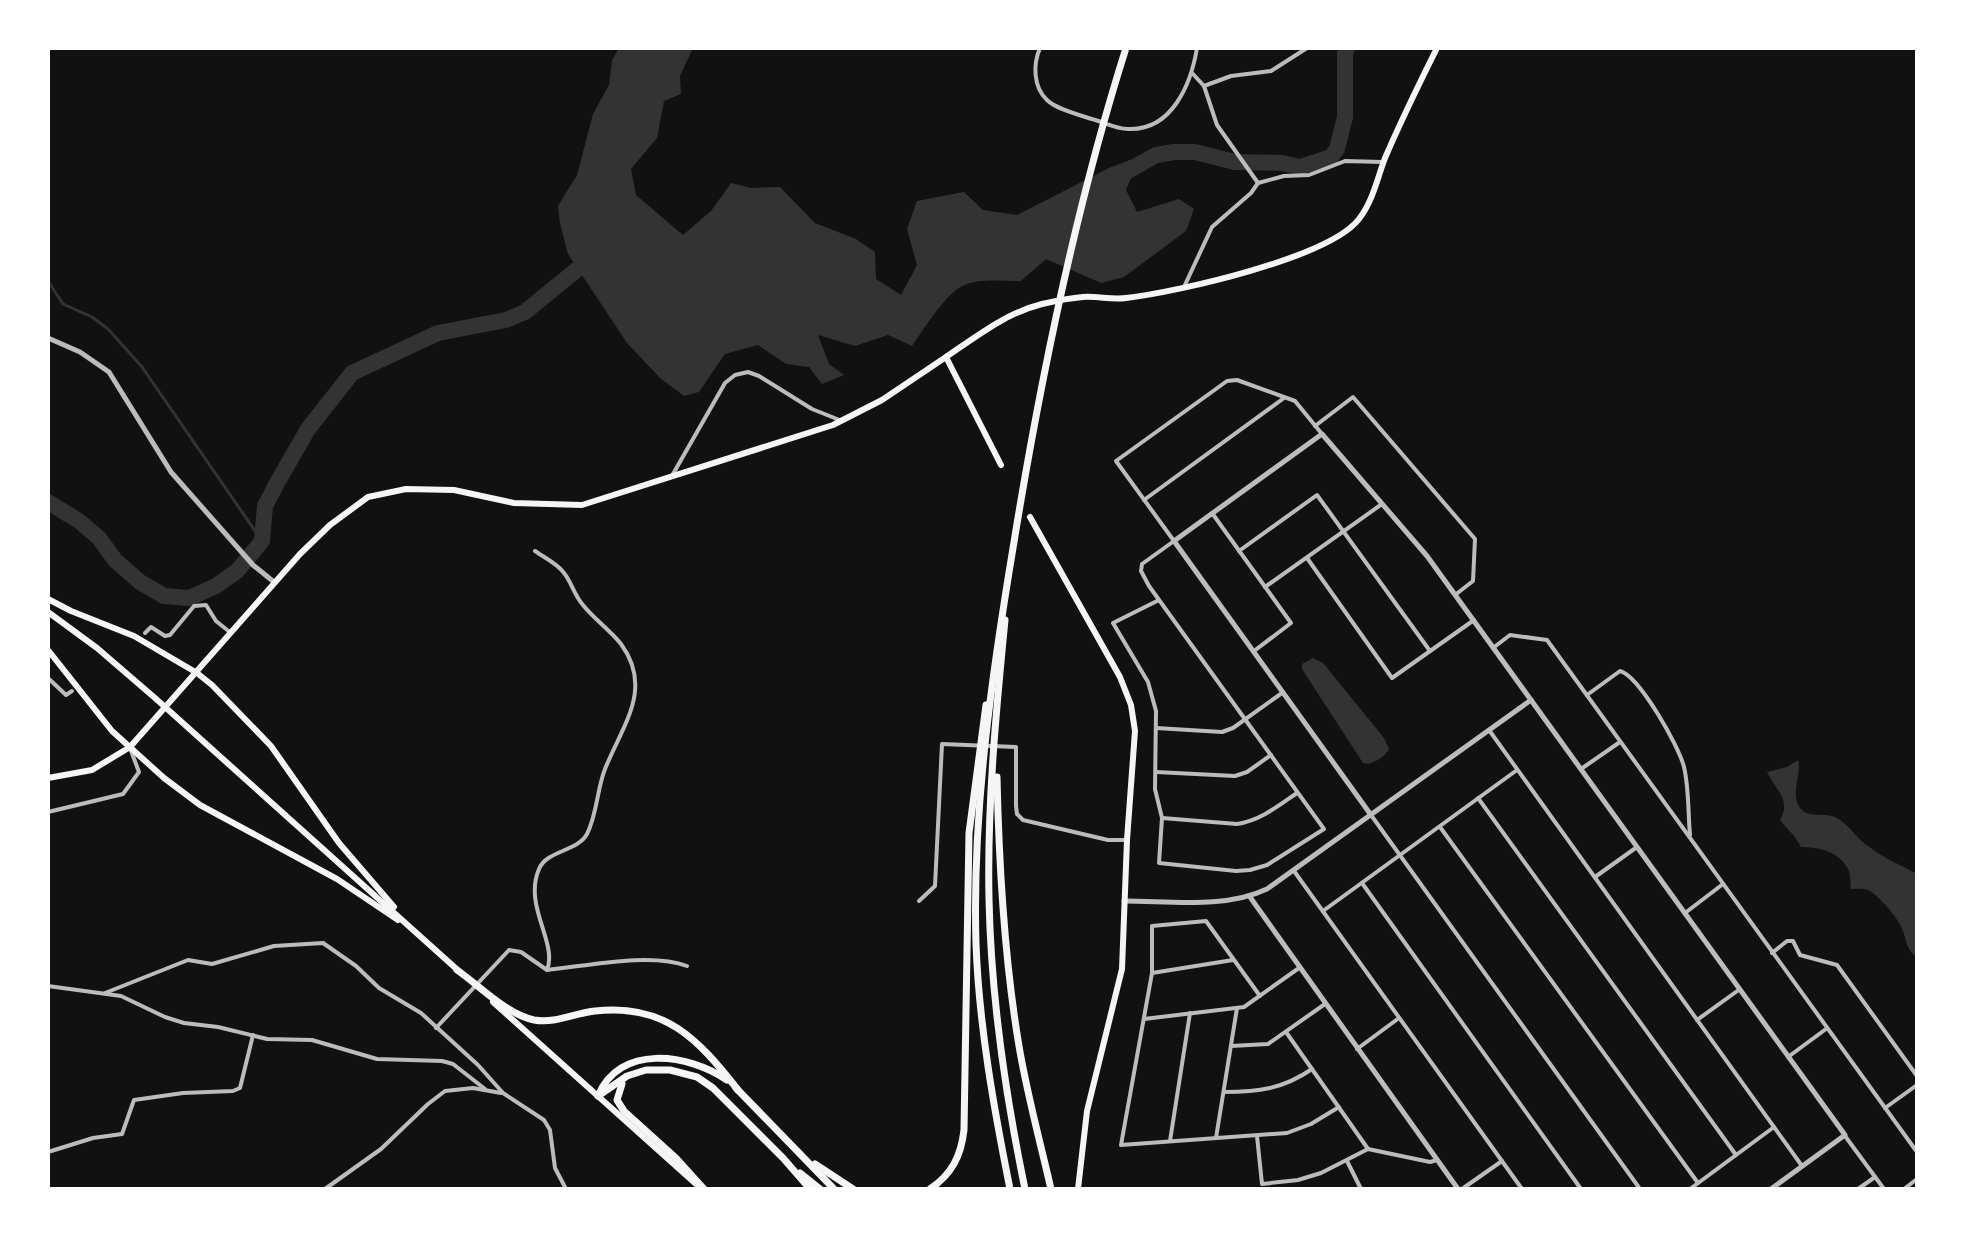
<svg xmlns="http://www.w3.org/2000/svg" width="1965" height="1237" font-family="'Golos Text',sans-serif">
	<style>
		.water { fill: #333 }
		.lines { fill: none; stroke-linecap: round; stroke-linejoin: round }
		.stream { stroke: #333; stroke-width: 3 }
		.river { stroke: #333; stroke-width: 16 }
		.minor { stroke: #bcbcbc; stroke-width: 4 }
		.tertiary { stroke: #bcbcbc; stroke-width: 5 }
		.primary { stroke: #f5f5f5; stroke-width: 6 }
		.trunk { stroke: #f5f5f5; stroke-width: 6 }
		.motorway { stroke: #f5f5f5; stroke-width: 7 }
	</style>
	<rect width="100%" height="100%" fill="#111"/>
	<!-- water -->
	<g class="water">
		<path d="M619 48H693L680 76 681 94 664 101 657 138 631 169 636 195 683 235 711 211 731 183 751 188 780 187 815 223 856 239 875 252 876 279 901 295 917 265 907 229 917 201 964 192 983 210 1017 215 1109 168 1140 156 1126 190 1137 212 1179 199 1194 209 1186 231 1124 277 1101 283 1046 259 1021 281C1003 281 978 278 962 286 946 294 923 330 912 346L888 335 855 346 818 335 829 364 844 375 822 384 809 367 786 364 758 345 725 354 699 392 684 396 660 378 627 343 568 254 560 223 558 206 577 175 593 114 609 85 612 60Z"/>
		<path d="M1313 658 1323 663 1384 738 1389 749C1385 757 1371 766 1363 763L1302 669V664Z"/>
		<path d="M1798 760C1802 771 1790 796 1800 808 1808 819 1824 812 1835 817 1848 823 1856 838 1868 846 1883 858 1901 865 1917 874V958C1905 946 1908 945 1903 931 1899 919 1881 898 1870 891 1864 888 1858 889 1851 889 1850 883 1851 874 1848 869 1839 851 1818 847 1801 847L1794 836 1780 820C1792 800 1775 789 1767 772L1787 767Z"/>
	</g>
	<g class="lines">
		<!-- stream -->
		<path class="stream" d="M48 281 63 304 92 317 108 329 142 367 262 541"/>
		<!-- river -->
		<g class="river">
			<path d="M1119 176 1156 155 1174 152H1195L1235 162 1282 163 1300 167 1331 157 1337 149 1345 117V54L1347 48"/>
			<path d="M48 502 79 521 99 538 115 560 140 582 164 596 189 598 216 586 237 571 262 541 265 506 277 483 308 429 352 373 438 333 506 320 525 312 585 263 596 264"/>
		</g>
		<!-- minor -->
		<g class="minor">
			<path d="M1040 48C1033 64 1033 87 1047 100 1056 109 1079 115 1092 119 1103 122 1116 129 1128 129 1172 131 1191 84 1197 48"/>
			<path d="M1193 74 1204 86 1217 125 1258 183"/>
			<path d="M1204 86 1231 76 1271 71 1307 48"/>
			<path d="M1184 287 1212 227 1251 193 1258 183 1284 176 1309 175 1345 161 1383 162"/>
			<path d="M1315 426 1353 397 1475 539 1473 581 1455 595"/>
			<path d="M673 474 725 383 735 375 748 372 759 376 812 409 842 421"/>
			<path d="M1144 500 1284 398"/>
			<path d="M1212 513 1291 623 1254 651"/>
			<path d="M535 551C545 558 558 564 564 573 572 583 574 595 583 605 594 619 610 630 621 644 654 689 622 726 605 769 597 789 597 815 587 834 577 852 547 850 539 869 523 906 558 943 547 970"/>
			<path d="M1239 551 1317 495 1430 651"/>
			<path d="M1307 558 1392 678 1474 620"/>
			<path d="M1265 587 1382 504"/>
			<path d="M1159 600 1113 623 1148 682 1156 711 1155 789 1162 818 1159 863 1236 871 1250 870 1267 865 1324 829 1149 586 1141 571 1142 564 1174 541 1116 461 1227 381 1237 380 1295 401 1322 434"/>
			<path d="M145 633 151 627 165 636 170 635 194 606 206 605 216 621 231 633"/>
			<path d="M1493 648 1510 635 1547 640 1917 1152"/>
			<path d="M48 678 66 695 72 691"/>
			<path d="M1587 695 1620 671C1639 676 1679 746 1684 767 1689 788 1688 813 1690 835"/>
			<path d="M1156 728 1222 732 1233 728 1282 693"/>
			<path d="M1489 730 1802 1166"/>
			<path d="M1581 769 1620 742"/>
			<path d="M1156 772 1235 776 1247 772 1271 755"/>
			<path d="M1478 798 1736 1155"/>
			<path d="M48 812 123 794 139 772 130 748"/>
			<path d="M1371 815 1640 1189"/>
			<path d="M1162 818 1237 824C1261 820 1278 806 1297 793"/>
			<path d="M1440 827 1698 1183"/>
			<path d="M1294 871 1522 1189"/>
			<path d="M1595 877 1637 847"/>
			<path d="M1362 883 1581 1189"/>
			<path d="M919 901 935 886 942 744 1016 747V806L1017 814 1023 820 1108 840H1127"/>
			<path d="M1323 911 1517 770"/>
			<path d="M1685 913 1723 884"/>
			<path d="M1772 953 1787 941H1793L1800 955 1837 965 1917 1076"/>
			<path d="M1152 973 1233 960"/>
			<path d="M48 986 121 996 165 1017 184 1023 218 1027 267 1039 312 1040 377 1059 442 1061 453 1064 485 1089"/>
			<path d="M105 993 188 960 212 964 274 946 323 943 356 966 379 988 421 1013 478 1065 503 1093 544 1120 550 1130 555 1168 566 1189"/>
			<path d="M1260 996 1206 921 1152 926V973L1121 1145 1287 1133 1311 1124 1339 1107"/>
			<path d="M1144 1019 1244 1007 1299 968"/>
			<path d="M1697 1020 1740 989"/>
			<path d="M436 1028 509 950 521 952 547 970C587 966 650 952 687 966"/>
			<path d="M1286 1032 1368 1149"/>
			<path d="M1231 1046 1268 1044 1325 1004"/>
			<path d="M1357 1049 1399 1018"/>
			<path d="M1788 1057 1826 1029"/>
			<path d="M1224 1092C1258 1092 1283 1089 1312 1069"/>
			<path d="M1885 1108 1917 1085"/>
			<path d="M1257 1136 1262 1184 1298 1180 1321 1173 1368 1149 1430 1162 1437 1160"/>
			<path d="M1845 1136 1884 1189"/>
			<path d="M1216 1138 1237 1008"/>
			<path d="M1170 1141 1190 1013"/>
			<path d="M48 1152 93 1138 122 1134 134 1100 183 1093 233 1091 240 1088 253 1035"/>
			<path d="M1347 1161 1361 1189"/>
			<path d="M325 1189 381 1149 428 1104 445 1091 473 1088 501 1093"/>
			<path d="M1462 1189 1502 1161"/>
			<path d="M1690 1189 1774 1127"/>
			<path d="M1858 1189 1875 1177"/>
			<path d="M1904 1189 1917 1179"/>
		</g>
		<!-- tertiary -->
		<g class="tertiary">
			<path d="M48 338 80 352 109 372 171 472 253 565 274 582"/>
			<path d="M1371 815 1174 541 1322 434 1427 556 1845 1135 1771 1189"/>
			<path d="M1250 897 1458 1189"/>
			<path d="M1124 901C1170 901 1225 909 1267 889L1531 700"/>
		</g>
		<!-- primary -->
		<g class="primary">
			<path d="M1001 465 946 357C977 336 1006 313 1042 304 1055 301 1070 298 1083 297 1098 296 1112 300 1126 298 1177 292 1329 258 1359 219 1373 201 1377 179 1385 158 1401 121 1419 84 1437 48"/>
			<path d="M1030 517 1120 677 1131 705 1135 731 1127 840 1122 969 1087 1111 1078 1189"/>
			<path d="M48 778 92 770 130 747 300 554 330 525 368 497 406 489 454 490 514 503 582 505 833 425 882 400 946 357"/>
		</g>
		<!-- trunk -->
		<g class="trunk">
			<path d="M48 599 71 611 134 636 197 673 212 685 271 746 339 843 394 907"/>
			<path d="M48 612 97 648 155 698 461 973"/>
			<path d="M48 650 112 731 164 778 200 805 337 879 398 920"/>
			<path d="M493 1002 696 1184"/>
		</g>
		<!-- motorway -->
		<g class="motorway">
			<path d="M1005 620C996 712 987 806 989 899 991 997 1005 1093 1025 1189"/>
			<path d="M997 777C999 868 1004 957 1019 1046 1027 1094 1040 1141 1051 1189"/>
			<path d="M457 970C480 986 506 1014 534 1020 555 1024 575 1013 595 1011 665 1003 698 1039 738 1090"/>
			<path d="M622 1084 617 1100 624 1111 676 1158 704 1189"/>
			<path d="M736 1088 834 1189"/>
			<path d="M598 1096C619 1044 688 1053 727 1080"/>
			<path d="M598 1096 627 1076 646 1070H670L697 1077 713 1088 783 1158 810 1189"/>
			<path d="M815 1164 853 1189"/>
			<path d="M800 1173 820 1189"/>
			<path d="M930 1189C952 1174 961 1156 964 1130L969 833 986 705"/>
			<path d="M1010 1189C994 1109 979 1026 976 944 972 810 992 674 1014 542 1041 376 1075 209 1126 48"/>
		</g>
	</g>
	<!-- border -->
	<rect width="1965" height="1237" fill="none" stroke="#ffffff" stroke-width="100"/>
</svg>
